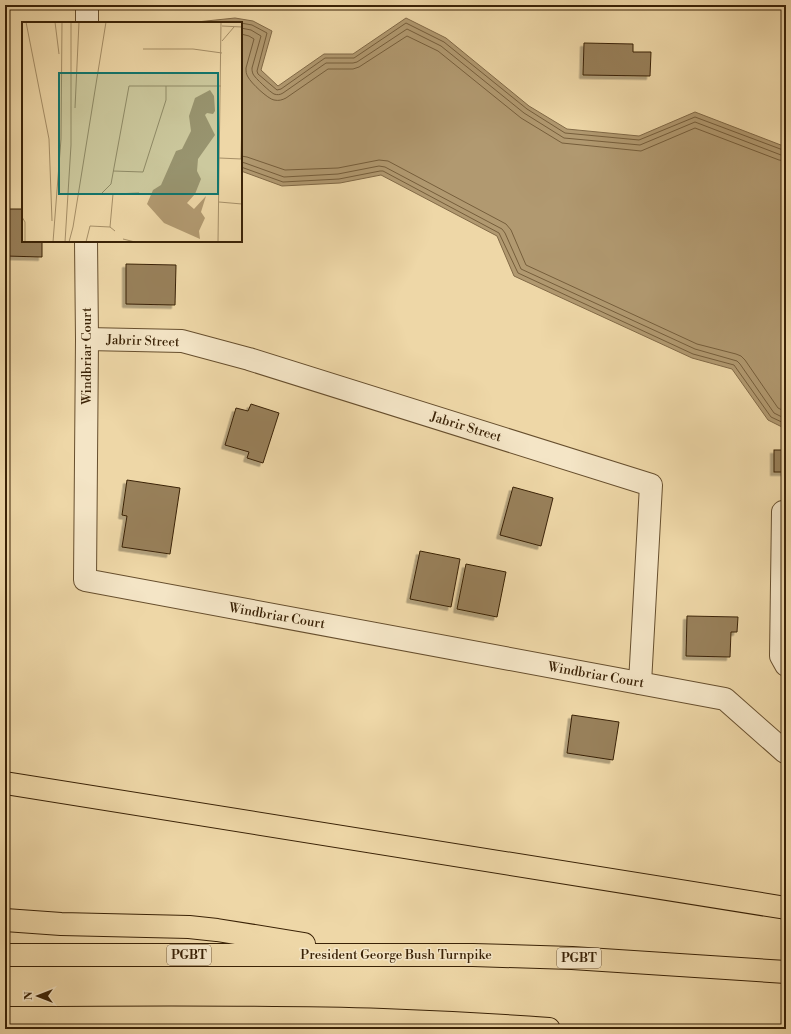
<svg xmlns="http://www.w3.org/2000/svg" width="791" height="1034" font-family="'Libre Bodoni',serif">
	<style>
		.water { fill: #b19970; stroke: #816946 }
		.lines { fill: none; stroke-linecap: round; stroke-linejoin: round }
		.shore { stroke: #765e3b; stroke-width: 1 }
		.building { fill: #98805a; stroke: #3a2206; filter: url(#shadow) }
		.minor-casing { stroke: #674f2e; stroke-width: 24 }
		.highway-casing { stroke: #3a2206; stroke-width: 24 }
		.minor { stroke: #f4e5c6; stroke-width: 22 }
		.highway { stroke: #eed7a7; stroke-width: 22 }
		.labels { text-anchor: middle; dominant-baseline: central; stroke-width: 3; stroke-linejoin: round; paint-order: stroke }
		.shield { fill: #f4e5c6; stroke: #725c40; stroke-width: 1 }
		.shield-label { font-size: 12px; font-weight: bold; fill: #3a2206 }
		.street-label { font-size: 13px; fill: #3a2206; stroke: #f4e5c6 }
		.inset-road { fill: none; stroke: #a68f67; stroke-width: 1 }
		.view { fill: #0f766e; fill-opacity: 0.15; stroke: #0f766e; stroke-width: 2 }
		.inset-edge { fill: none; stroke: #3a2206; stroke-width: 2 }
	</style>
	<defs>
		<filter id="shadow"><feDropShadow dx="-3.5" dy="3.5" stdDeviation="0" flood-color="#0004"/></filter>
	</defs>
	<rect width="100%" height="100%" fill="#eed7a7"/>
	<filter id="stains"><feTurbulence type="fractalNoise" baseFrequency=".005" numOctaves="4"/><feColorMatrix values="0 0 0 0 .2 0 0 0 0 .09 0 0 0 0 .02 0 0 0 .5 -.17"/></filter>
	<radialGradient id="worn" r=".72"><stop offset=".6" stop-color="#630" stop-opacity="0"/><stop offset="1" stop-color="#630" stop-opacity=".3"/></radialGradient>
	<!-- water -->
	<path class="water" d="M235 18 253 21 272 31 261 70 278 86 324 54H353L406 18 446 38 529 106 567 129 639 136 695 112 786 147V429L768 420 732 369 692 358 514 276 497 236 381 175 340 183 282 186 241 171V23H187Z"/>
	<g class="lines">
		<!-- shore -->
		<g class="shore">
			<path d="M241 23 252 25 267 33 257 71 258 74 277 90 281 89 325 58H354L406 23 444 42 527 109 565 133 639 140 695 117 783 150H786"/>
			<path d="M241 28 251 30 261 36 252 68C252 70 252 71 253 74 255 78 270 92 274 94 277 95 280 95 283 93L326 63H353L357 62 407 29 441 46 524 113 564 138 640 145 695 122 781 155H786"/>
			<path d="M241 34 249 36 254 39 246 68C246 71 246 74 248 77 251 83 268 99 274 100 279 101 282 100 286 98L328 69H353L359 67 407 36 438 51 521 118 562 143 641 151 695 128 779 160 786 161"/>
			<path d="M241 156 247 157 285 170 338 168 379 160 388 161 506 224 511 230 526 265 697 344 736 354 741 356 745 360 778 408 786 412"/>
			<path d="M241 162 245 163 284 177 338 174 379 166 385 167 502 229 505 233 521 269 695 349 737 361 740 364 774 413 786 419"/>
			<path d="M241 167 283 182 339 179 380 171H383L499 233 518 273 693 354 734 365 771 417 786 424"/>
		</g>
	</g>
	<!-- building -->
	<g class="building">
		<path d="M584 43 633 44V52H651L650 76 583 75Z"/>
		<path d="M5 209H23V241H42V257L5 256Z"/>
		<path d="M126 264 176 265 175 305 126 304Z"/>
		<path d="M251 404 279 413 263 463 247 458 249 452 225 445 236 408 248 411Z"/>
		<rect x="774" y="450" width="12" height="22"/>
		<path d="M127 480 180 488 170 554 122 547 127 516 122 515Z"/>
		<path d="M513 487 553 498 541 546 500 535Z"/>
		<path d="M420 551 460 559 451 607 410 599Z"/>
		<path d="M466 564 506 572 497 617 457 609Z"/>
		<path d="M687 616 738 617 737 632H731L730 657 686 656Z"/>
		<path d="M572 715 619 722 613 760 567 753Z"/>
	</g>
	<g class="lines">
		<!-- minor casing -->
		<g class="minor-casing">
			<g id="minor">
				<path d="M87 5V23"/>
				<path d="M86 241 87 339 85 580 725 699 785 752"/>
				<path d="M87 339 182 341 249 359 651 485 640 683"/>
				<path d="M783 512 781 656 786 665"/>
			</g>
		</g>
		<!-- highway casing -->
		<g class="highway-casing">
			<g id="highway">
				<path d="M5 783 786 908"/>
				<path d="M5 920 61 924 189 927 217 930 304 944"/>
				<path d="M5 955H473L572 958 786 972"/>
				<path d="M5 1018C131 1018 257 1016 383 1020 438 1022 493 1025 549 1029"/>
			</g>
		</g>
		<!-- minor -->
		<use href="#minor" class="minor"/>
		<!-- highway -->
		<use href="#highway" class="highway"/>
	</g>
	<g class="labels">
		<!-- shield labels -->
		<g class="shield">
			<rect x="167" y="945" width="44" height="20" rx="3"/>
			<rect x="557" y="948" width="44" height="20" rx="3"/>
		</g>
		<g class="shield-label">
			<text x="189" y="955">PGBT</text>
			<text x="579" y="958">PGBT</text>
		</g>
		<!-- street labels -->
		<g class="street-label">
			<text transform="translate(143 341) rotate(2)">Jabrir Street</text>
			<text transform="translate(87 356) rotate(-90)">Windbriar Court</text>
			<text transform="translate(466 427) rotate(17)">Jabrir Street</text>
			<text transform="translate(277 616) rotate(10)">Windbriar Court</text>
			<text transform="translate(596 675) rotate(10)">Windbriar Court</text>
			<text x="396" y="955">President George Bush Turnpike</text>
		</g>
	</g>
	<!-- overview -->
	<g transform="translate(22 22)">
		<rect width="220" height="220" fill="#eed7a7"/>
		<path d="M188 68 192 74 193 89 191 92 185 91 183 93 193 113 176 137 175 149 179 157 173 172 165 181 172 187 184 174 179 190 183 196 177 209 178 217 142 201 125 182 131 168 139 163 154 129 160 127 169 109 167 94 173 76Z" fill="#b19970"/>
		<path class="inset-road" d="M4 0 27 117 30 199M33 0 37 32M200 4 220 5M200 19 212 5M121 27H171L200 31M53 86 57 0M197 136 220 137M219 137 220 93M91 149 121 150 144 78V64M80 171 89 162 107 64H199M197 180 220 182M0 195 3 200V220M88 205 91 172 117 171M101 217 113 220M31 220 39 117 40 0M43 220 49 123V0M47 220 51 205 84 0M64 220 68 204 88 205 93 209M196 220 199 0"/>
		<path class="view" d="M37 51H196V172H37Z"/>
		<rect width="220" height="220" class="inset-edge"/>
	</g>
	<!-- margin -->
	<rect width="791" height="1034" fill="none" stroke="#eed7a7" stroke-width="20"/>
	<rect x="6" y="6" width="779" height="1022" fill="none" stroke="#3a2206" stroke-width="2"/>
	<rect x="10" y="10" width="771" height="1014" fill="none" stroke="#3a2206"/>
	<!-- north arrow -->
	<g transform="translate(38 996) rotate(270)" stroke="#f4e5c6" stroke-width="3" paint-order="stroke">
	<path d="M0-3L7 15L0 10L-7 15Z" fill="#3a2206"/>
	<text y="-6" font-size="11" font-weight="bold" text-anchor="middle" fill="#3a2206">N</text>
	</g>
	<rect width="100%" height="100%" filter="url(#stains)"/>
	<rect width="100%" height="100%" fill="url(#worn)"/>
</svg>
